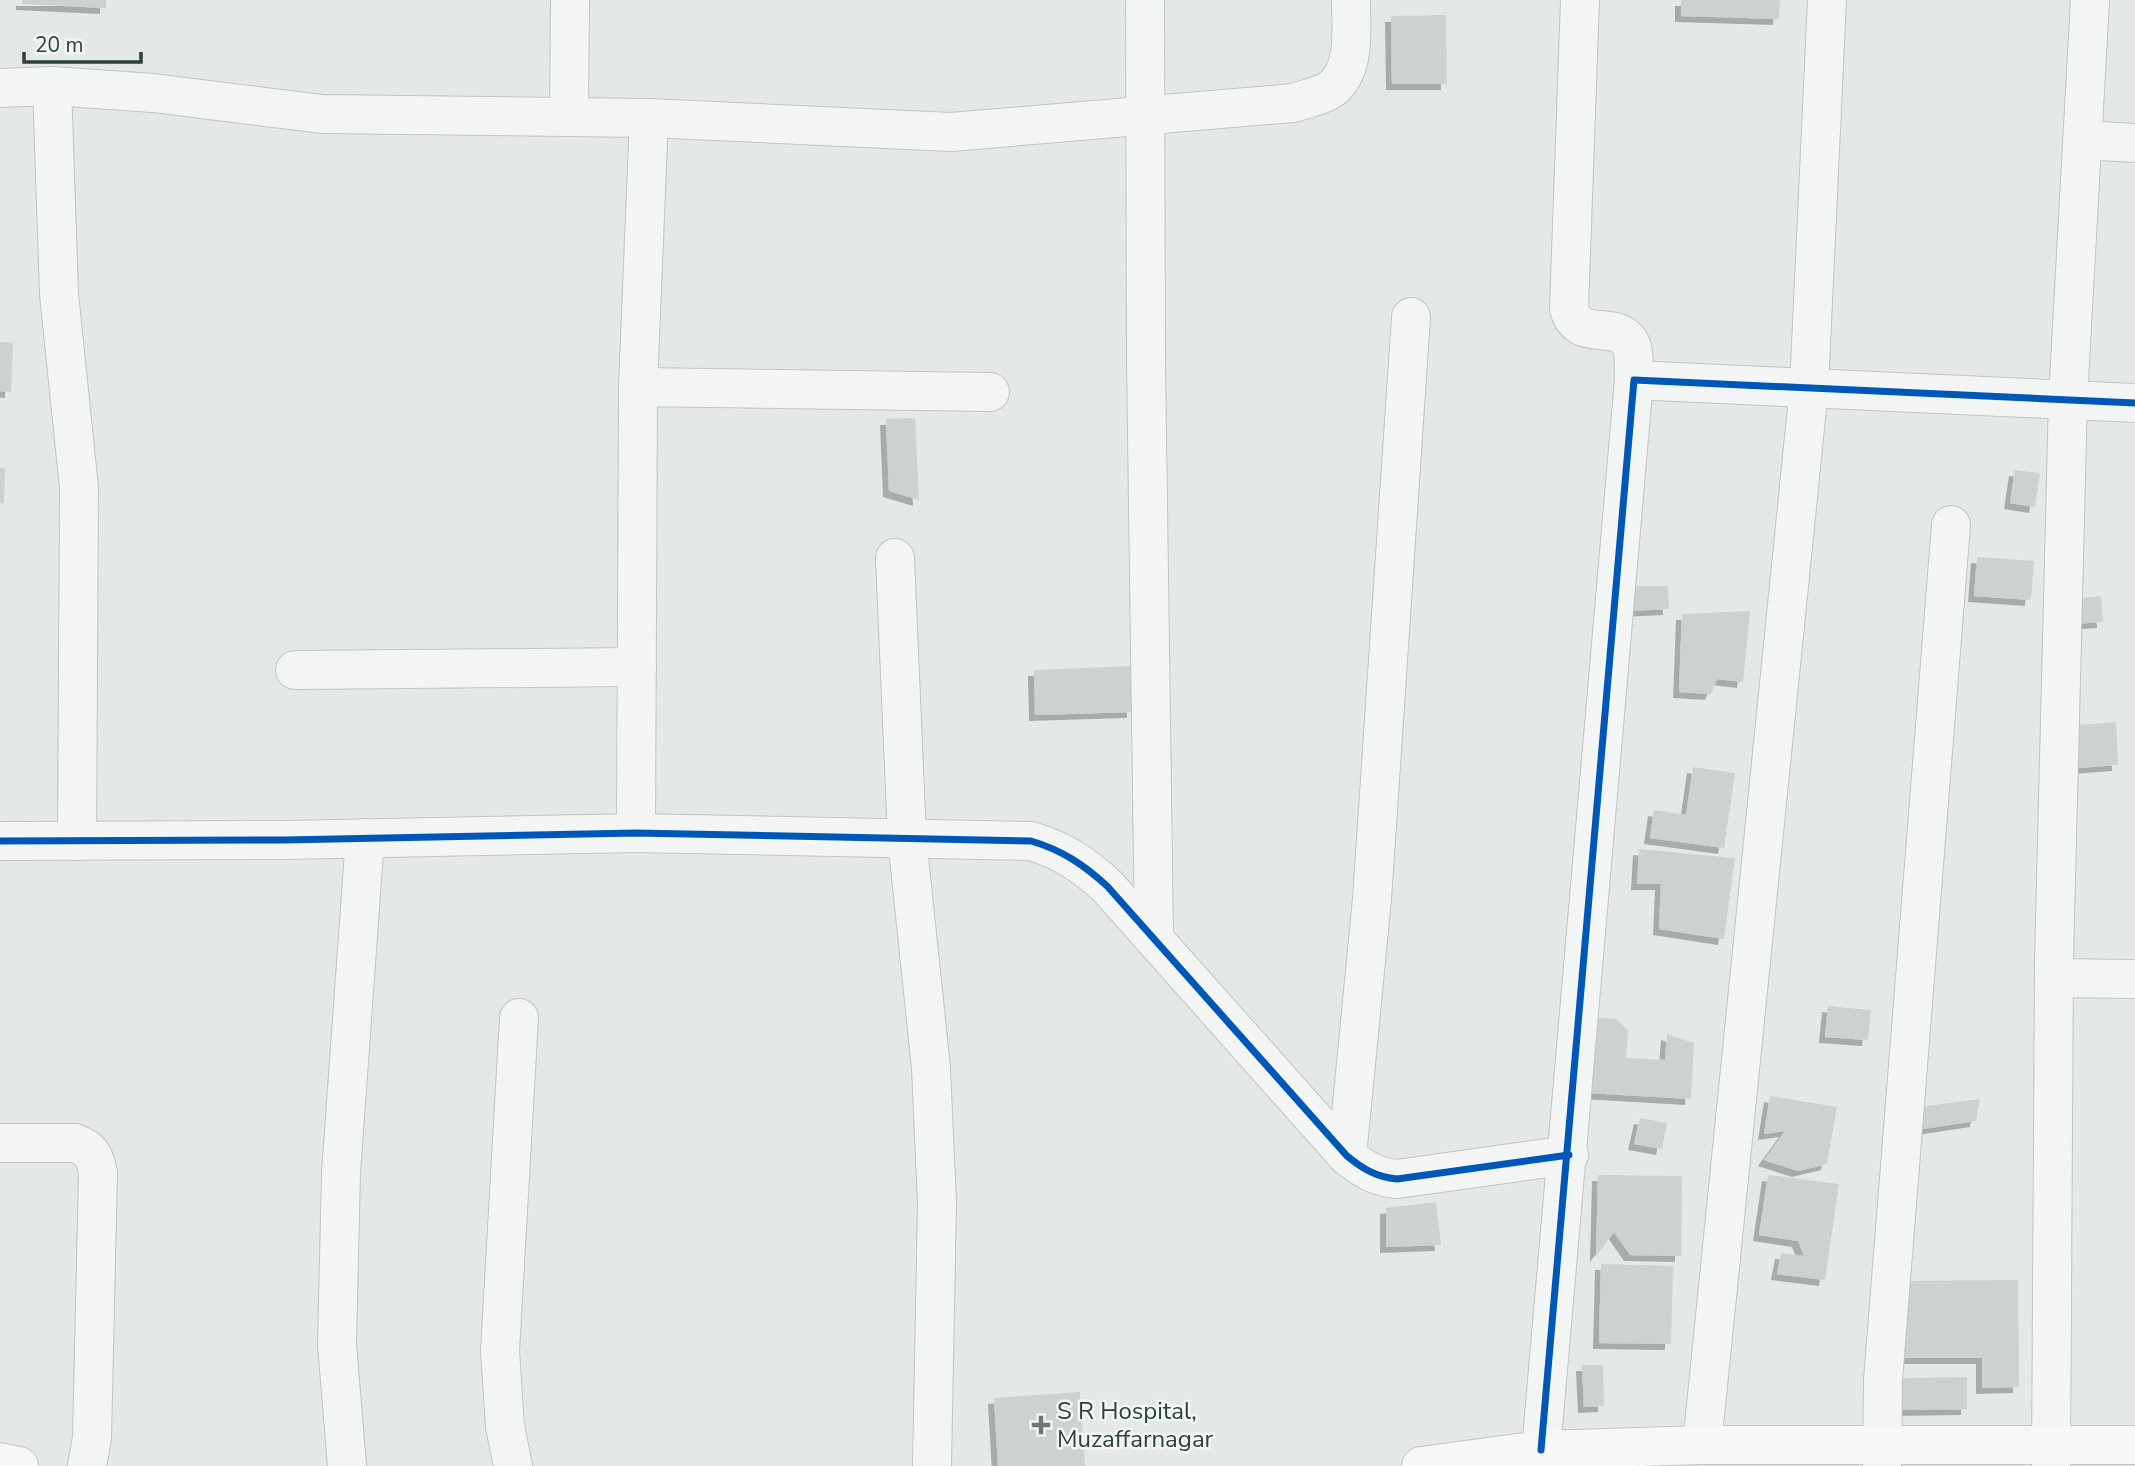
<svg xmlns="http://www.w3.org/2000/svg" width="2135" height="1466" font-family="'Nunito Sans',sans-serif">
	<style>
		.building { fill: #cdd1d0; filter: url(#shadow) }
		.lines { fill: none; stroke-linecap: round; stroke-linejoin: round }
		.street-casing { stroke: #c1c4c4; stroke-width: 40 }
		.secondary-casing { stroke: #c1c4c4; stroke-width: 40 }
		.street { stroke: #f3f5f5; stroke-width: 38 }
		.secondary { stroke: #f7f7f7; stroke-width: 38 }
		.cycleway-casing { stroke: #f2f7f6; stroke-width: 11 }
		.cycleway { stroke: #0057b8; stroke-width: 7 }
		.poi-dot { fill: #6c7b78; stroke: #f2f7f6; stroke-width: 2.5 }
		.labels { text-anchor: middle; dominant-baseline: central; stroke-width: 5; stroke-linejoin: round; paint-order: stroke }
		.poi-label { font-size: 24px; fill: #2c403d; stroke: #f2f7f6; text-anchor: start }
	</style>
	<defs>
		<filter id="shadow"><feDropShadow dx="-6" dy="6" stdDeviation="0" flood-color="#0004"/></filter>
	</defs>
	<rect width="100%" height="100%" fill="#e4e9e7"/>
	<!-- building -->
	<g class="building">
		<path d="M22 0H106V8L22 4Z"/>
		<path d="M1681 0H1780L1779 19 1681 16Z"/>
		<path d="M1446 15 1447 84H1392L1391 16Z"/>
		<path d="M0 342 13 343 11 392 0 391Z"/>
		<path d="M915 418 919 500 889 491 886 419Z"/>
		<path d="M0 468H5L4 504 0 503Z"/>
		<path d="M2015 470 2040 473 2035 507 2010 503Z"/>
		<path d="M1977 557 2034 561 2031 600 1974 596Z"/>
		<path d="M1629 586H1668L1669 609 1629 611Z"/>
		<path d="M2101 596 2103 622 2073 624 2071 599Z"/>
		<path d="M1750 611 1743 682 1717 679 1711 694 1679 692 1682 614Z"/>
		<path d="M1132 666 1133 712 1035 715 1034 670Z"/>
		<path d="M2116 722 2118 765 2065 769 2063 726Z"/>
		<path d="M1693 767 1735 773 1724 848 1650 838 1654 810 1686 815Z"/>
		<path d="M1639 849 1735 858 1724 939 1659 929 1661 884H1637Z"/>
		<path d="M1828 1006 1871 1010 1868 1040 1825 1037Z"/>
		<path d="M1592 1017 1617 1019 1628 1031 1626 1058 1665 1060 1667 1034 1694 1043 1691 1099 1588 1093Z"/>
		<path d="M1770 1096 1837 1107 1827 1164 1798 1171 1764 1160 1785 1131 1764 1134Z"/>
		<path d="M1980 1099 1976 1121 1923 1129 1920 1107Z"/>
		<path d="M1640 1118 1667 1123 1662 1149 1634 1144Z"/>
		<path d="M1598 1175 1682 1176 1681 1256 1630 1255 1614 1232 1596 1256Z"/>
		<path d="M1768 1175 1839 1184 1825 1280 1777 1274 1781 1253 1804 1256 1798 1241 1759 1235Z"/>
		<path d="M1436 1202 1441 1245 1386 1247V1208Z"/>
		<path d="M1601 1264 1673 1266 1671 1344 1599 1343Z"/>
		<path d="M2018 1280 2019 1387 1982 1388V1358H1901L1900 1281Z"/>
		<path d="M1582 1365H1603L1604 1406 1584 1407Z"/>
		<path d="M1967 1377V1409L1902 1410 1901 1378Z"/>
		<path d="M1080 1392 1085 1466H998L994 1398Z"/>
	</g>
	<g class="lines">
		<!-- street casing -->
		<g class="street-casing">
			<g id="street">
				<path d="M1145 0 1146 361 1154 935"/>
				<path d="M1580 0 1569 309C1579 343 1613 320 1629 341 1636 351 1633 369 1634 380"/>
				<path d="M52 86 59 294 79 488 77 841"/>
				<path d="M0 88 52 86 153 93 322 114 649 118 951 132 1293 103C1305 99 1326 95 1335 86 1356 65 1351 27 1351 0"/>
				<path d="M569 117 570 0"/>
				<path d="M2084 140 2135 143"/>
				<path d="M638 387 649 118"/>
				<path d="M895 558 907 838 931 1068 937 1203 932 1466"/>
				<path d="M295 670 637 667"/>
				<path d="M636 833 638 387 990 392"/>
				<path d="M0 841 284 840 636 833 1031 841C1062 850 1084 865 1107 886L1347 1156C1363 1169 1376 1177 1397 1179L1569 1155"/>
				<path d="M2054 978 2135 979"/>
				<path d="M0 1143H75C91 1149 95 1156 98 1173L92 1438 87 1466"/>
				<path d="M1347 1156 1372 899 1411 317"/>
				<path d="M1702 1445 1809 388 1827 0"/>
				<path d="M1541 1450 1634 380 2135 403"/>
				<path d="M347 1466 337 1344 341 1173 365 838"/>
				<path d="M513 1466 505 1426 500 1351 519 1018"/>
				<path d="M1882 1466 1883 1380 1951 525"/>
				<path d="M2051 1466 2054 960 2068 399 2090 0"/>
			</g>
		</g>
		<!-- secondary casing -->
		<g class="secondary-casing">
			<g id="secondary">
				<path d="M0 1462 19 1466"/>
				<path d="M1421 1466 1541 1450 1702 1445H2135"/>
			</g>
		</g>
		<!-- street -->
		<use href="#street" class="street"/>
		<!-- secondary -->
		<use href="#secondary" class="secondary"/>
		<!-- cycleway casing -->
		<g class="cycleway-casing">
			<g id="cycleway">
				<path d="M0 841 284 840 636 833 1031 841C1062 850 1084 865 1107 886L1347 1156C1363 1169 1376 1177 1397 1179L1569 1155"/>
				<path d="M1541 1450 1634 380 2135 403"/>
			</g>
		</g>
		<!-- cycleway -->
		<use href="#cycleway" class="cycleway"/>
	</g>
	<!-- markers -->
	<path class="poi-dot" d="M1037.5 1414.5h7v7h7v7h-7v7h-7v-7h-7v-7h7z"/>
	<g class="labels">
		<!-- poi labels -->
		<g class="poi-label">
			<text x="1057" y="1411">S R Hospital,<tspan x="1057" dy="28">Muzaffarnagar</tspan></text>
		</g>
	</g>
	<!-- scale -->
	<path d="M24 52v10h117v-10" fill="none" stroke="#2c403d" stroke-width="3.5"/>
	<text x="35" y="52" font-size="21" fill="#2c403d" stroke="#f2f7f6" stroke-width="5" paint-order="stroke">20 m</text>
</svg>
